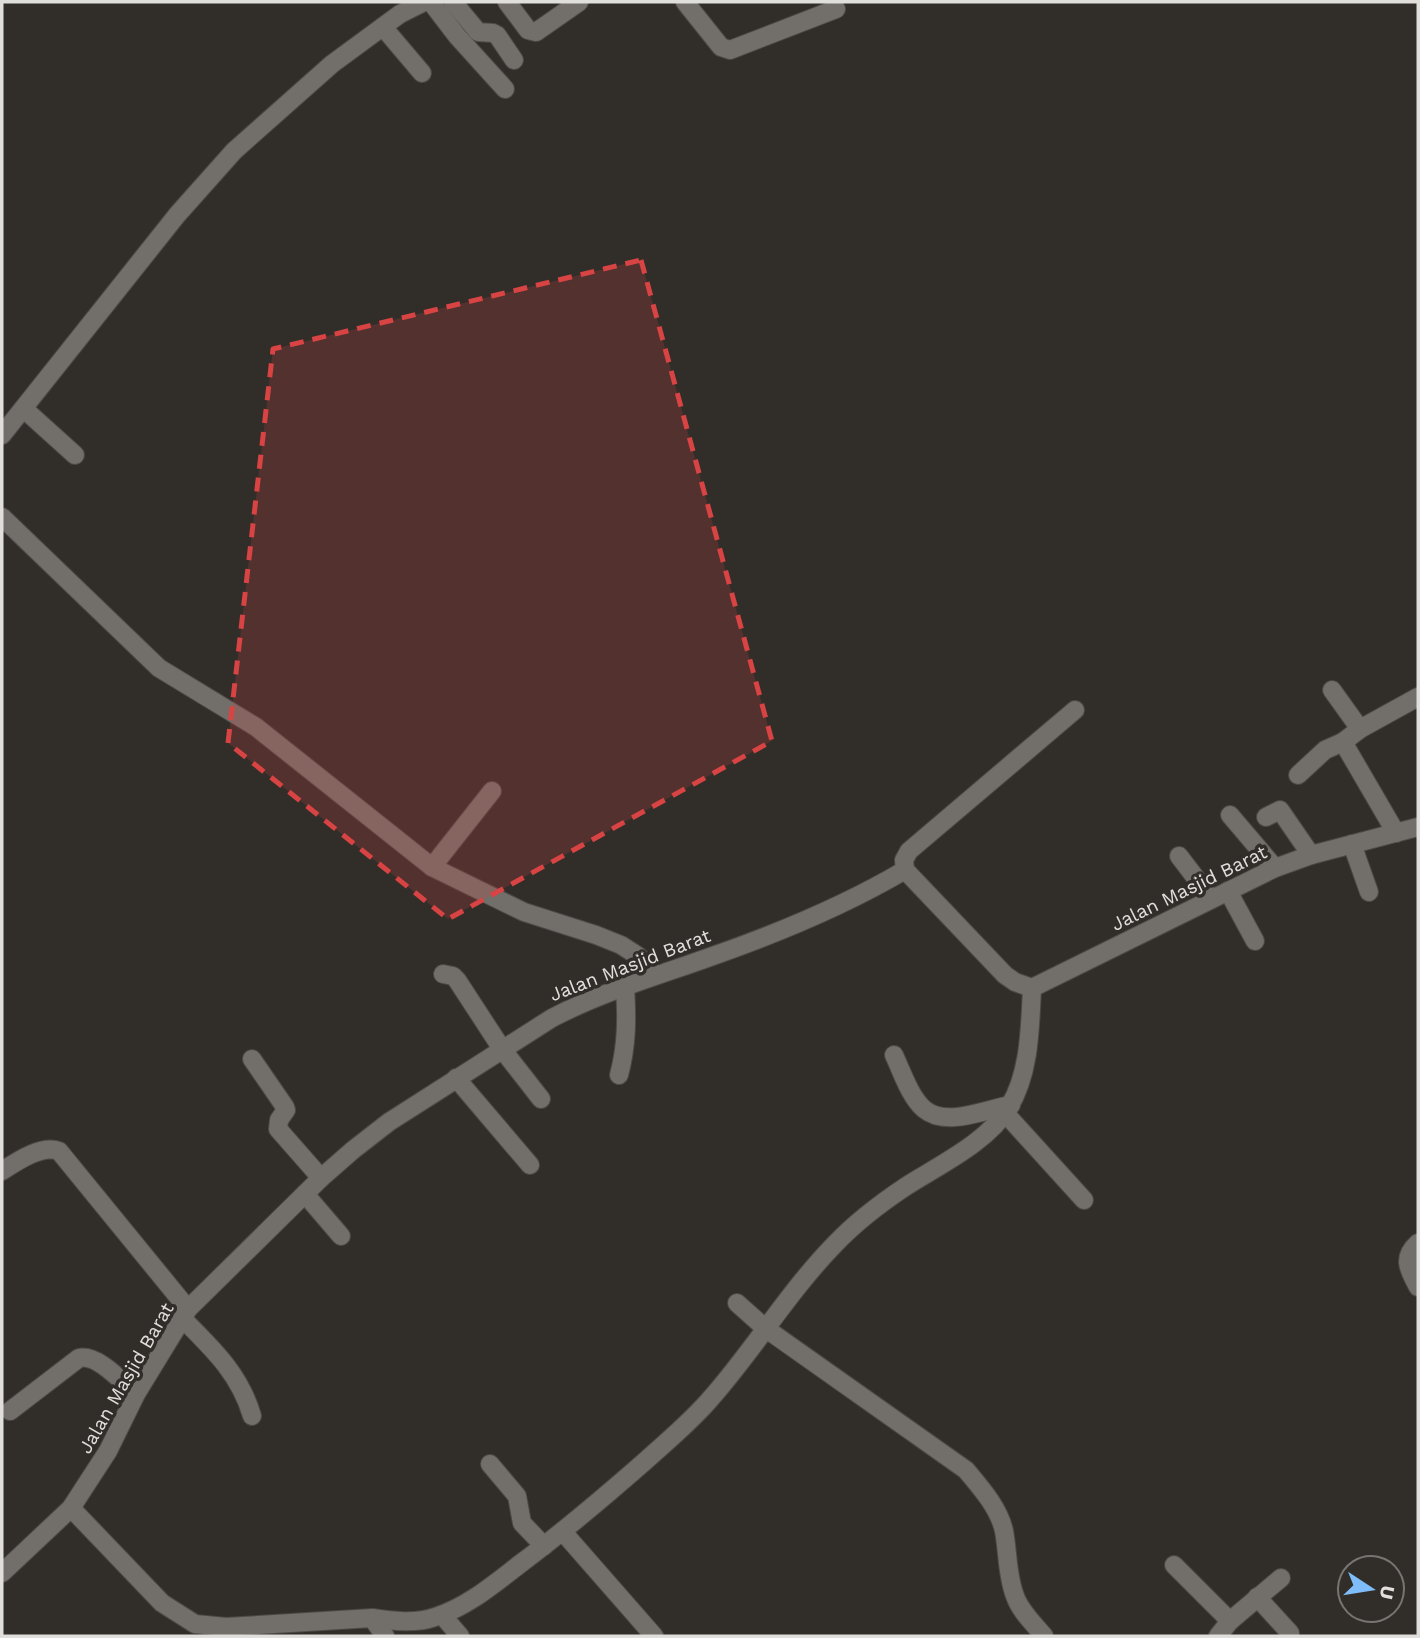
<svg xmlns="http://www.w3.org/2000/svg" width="1420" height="1638" font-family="'Work Sans',sans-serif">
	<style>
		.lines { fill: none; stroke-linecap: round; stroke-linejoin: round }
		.minor-casing { stroke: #4c4a47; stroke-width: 20 }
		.minor { stroke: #726f6a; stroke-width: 18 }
		.marked { fill: #d84343; fill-opacity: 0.2; stroke: #d84343; stroke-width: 5; stroke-dasharray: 14 9; stroke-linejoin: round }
		.labels { text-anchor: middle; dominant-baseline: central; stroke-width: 7; stroke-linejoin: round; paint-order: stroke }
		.street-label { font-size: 19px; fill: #e1dfdc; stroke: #312e2a }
	</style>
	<rect width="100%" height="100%" fill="#312e2a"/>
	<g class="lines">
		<!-- minor casing -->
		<g class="minor-casing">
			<g id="minor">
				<path d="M431 2 457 36 505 89"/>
				<path d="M453 2 478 32 493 33 497 35 514 60"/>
				<path d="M507 2 528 30 536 32 579 2"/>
				<path d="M685 2 721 47 730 50 836 9"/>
				<path d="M383 27 422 73"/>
				<path d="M24 409 75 455"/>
				<path d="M2 435 177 215 234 151 332 64 400 14 424 2"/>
				<path d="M2 517 159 668 256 727 432 867 524 912 596 935 621 945 638 956 656 974"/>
				<path d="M1332 690 1360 729"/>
				<path d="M1298 775 1325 750 1343 742"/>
				<path d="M1230 815 1275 868"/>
				<path d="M1266 817 1280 810 1311 855"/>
				<path d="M1396 833 1343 742 1360 729 1418 697"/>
				<path d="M1352 844 1369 892"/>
				<path d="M1179 856 1211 898"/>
				<path d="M432 867 492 791"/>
				<path d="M905 870 904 860 909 851 1075 710"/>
				<path d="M1228 891 1255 941"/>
				<path d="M443 974 453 976 457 980 502 1049 541 1099"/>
				<path d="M894 1055C902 1072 910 1097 924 1109 946 1128 986 1109 1011 1105"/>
				<path d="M252 1059 285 1107 286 1110 279 1120 278 1129 321 1178"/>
				<path d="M619 1075C627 1045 627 1018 625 987"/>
				<path d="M456 1078 530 1165"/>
				<path d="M1005 1113 1084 1200"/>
				<path d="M2 1171C16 1162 42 1144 59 1151L188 1309"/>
				<path d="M305 1194 341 1236"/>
				<path d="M1418 1243C1401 1258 1409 1270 1418 1287"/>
				<path d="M737 1303 765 1328 966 1470C981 1488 999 1508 1004 1531 1008 1552 1007 1576 1015 1596 1020 1611 1034 1624 1044 1636"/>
				<path d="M182 1318C212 1348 240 1374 252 1416"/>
				<path d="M10 1411 79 1358C98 1354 122 1382 136 1394"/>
				<path d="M490 1464 517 1496 522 1523 544 1546"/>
				<path d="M71 1508 162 1603 195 1624 226 1627 372 1618C392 1621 416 1624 435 1617 467 1607 494 1584 520 1564 563 1532 603 1498 643 1463 666 1442 692 1421 712 1397 755 1348 789 1291 835 1244 855 1223 881 1203 905 1187 939 1165 987 1143 1009 1107 1030 1073 1030 1027 1032 988"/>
				<path d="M563 1532 654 1636"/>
				<path d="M1174 1565 1230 1621"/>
				<path d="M2 1573 71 1508 108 1451 136 1394 188 1309 321 1178 353 1150 389 1122 552 1018C602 992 657 976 710 957 776 934 844 906 905 870L1005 975 1015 982 1032 988 1275 868 1311 855 1418 827"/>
				<path d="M1257 1597 1290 1633"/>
				<path d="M442 1615 460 1636"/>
				<path d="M372 1618 385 1636"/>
				<path d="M1218 1636 1230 1621 1281 1578"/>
			</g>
		</g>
		<!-- minor -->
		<use href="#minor" class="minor"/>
	</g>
	<!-- marked area -->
	<path class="marked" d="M641 260 772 741 448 919 228 743 273 349Z"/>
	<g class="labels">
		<!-- street labels -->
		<g class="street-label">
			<text transform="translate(1189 888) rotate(-26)">Jalan Masjid Barat</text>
			<text transform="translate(630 965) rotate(-21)">Jalan Masjid Barat</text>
			<text transform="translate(126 1378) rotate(-60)">Jalan Masjid Barat</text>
		</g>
	</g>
	<!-- border -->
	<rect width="1420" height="1638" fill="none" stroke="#e1dfdc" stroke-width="7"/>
	<!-- north arrow -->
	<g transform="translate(1371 1589) rotate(102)"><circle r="33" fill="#312e2a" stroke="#777571" stroke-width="2"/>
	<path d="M0-5L12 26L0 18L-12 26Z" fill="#7ebdf9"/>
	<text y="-10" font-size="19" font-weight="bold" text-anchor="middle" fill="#e1dfdc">U</text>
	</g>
</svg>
